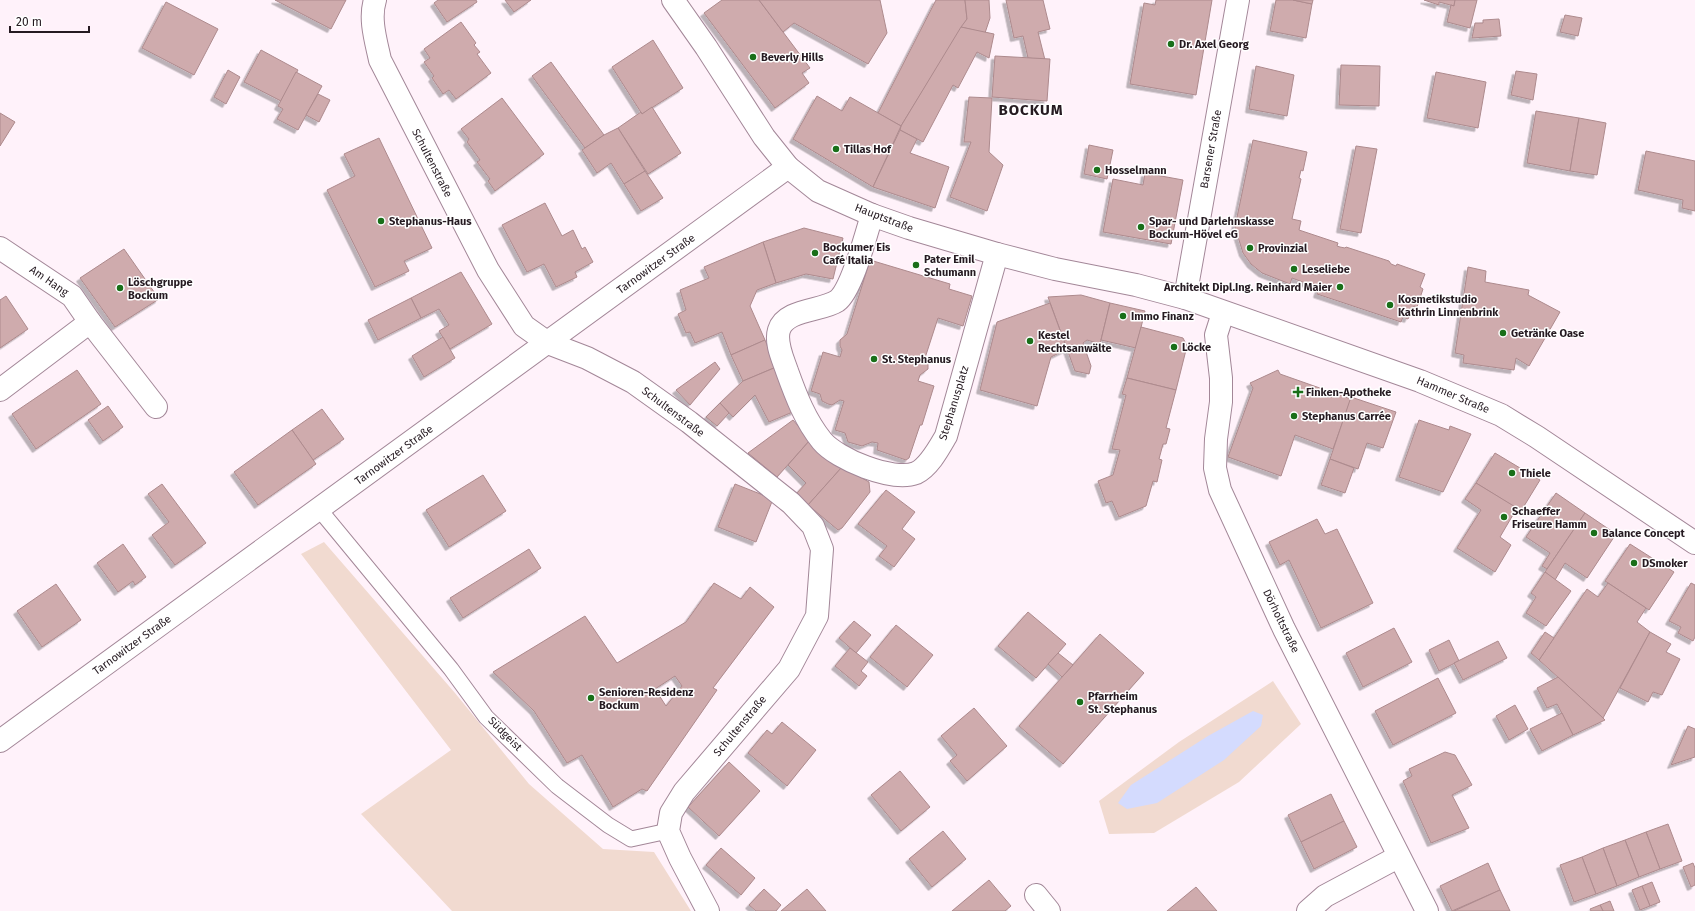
<svg xmlns="http://www.w3.org/2000/svg" width="1695" height="911" font-family="'Fira Sans',sans-serif">
	<style>
		.green { fill: #f1dad0 }
		.water { fill: #d4dbfe }
		.building { fill: #cfabad; stroke: #ad8a8d; fill-rule: evenodd; filter: url(#shadow) }
		.lines { fill: none; stroke-linecap: round; stroke-linejoin: round }
		.lane-casing { stroke: #a38798; stroke-width: 17 }
		.street-casing { stroke: #a38798; stroke-width: 24 }
		.secondary-casing { stroke: #a38798; stroke-width: 24 }
		.lane { stroke: #fff; stroke-width: 15 }
		.street { stroke: #fff; stroke-width: 22 }
		.secondary { stroke: #fff; stroke-width: 22 }
		.poi-dot { fill: #196f19; stroke: #fff; stroke-width: 1.5 }
		.labels { text-anchor: middle; dominant-baseline: central; stroke-width: 3; stroke-linejoin: round; paint-order: stroke }
		.poi-label { font-size: 11px; font-weight: bold; fill: #251a21; stroke: #fff; text-anchor: start }
		.street-label { font-size: 11px; fill: #251a21; stroke: #fff }
		.district-label { font-size: 15px; font-weight: bold; letter-spacing: 1px; fill: #251a21; stroke: #fff }
	</style>
	<defs>
		<filter id="shadow"><feDropShadow dx="-3.5" dy="3.5" stdDeviation="0" flood-color="#0004"/></filter>
	</defs>
	<rect width="100%" height="100%" fill="#fff2fa"/>
	<!-- green -->
	<g class="green">
		<path d="M324 542 455 693 529 784 603 849 654 852 691 911H452L361 814 451 750 301 554Z"/>
		<path d="M1273 681 1301 724 1239 782 1154 833 1109 834 1099 801 1179 742Z"/>
	</g>
	<!-- water -->
	<path class="water" d="M1253 711 1263 715 1261 726 1224 760 1157 803 1127 809 1118 803 1131 785 1208 736Z"/>
	<!-- building -->
	<g class="building">
		<path d="M275 0H346L331 29Z"/>
		<path d="M438 0H476L477 2 447 22 434 3Z"/>
		<path d="M505 0H531L514 12Z"/>
		<path d="M722 0H759L810 68 802 73 809 83 775 108 704 13Z"/>
		<path d="M759 0H880L887 33 868 64 794 23 783 32Z"/>
		<path d="M936 0H965L967 19 901 126 878 113Z"/>
		<path d="M965 0H989L990 18 985 33 961 27 967 19Z"/>
		<path d="M1006 0H1043L1050 29 1038 32 1045 60 1028 58 1023 36 1014 38Z"/>
		<path d="M1156 0H1212L1196 95 1130 84 1144 3 1155 5Z"/>
		<path d="M1276 0H1293L1312 4 1306 38 1270 31Z"/>
		<path d="M1293 0H1313L1312 4Z"/>
		<path d="M1424 0H1455L1454 6 1439 2V5Z"/>
		<path d="M1455 0H1477L1470 28 1447 22 1451 5 1454 6Z"/>
		<path d="M166 2 218 29 194 75 142 48Z"/>
		<path d="M1565 15 1582 18 1578 36 1560 32Z"/>
		<path d="M1499 19 1501 36 1472 38 1475 23H1483V20Z"/>
		<path d="M461 22 476 43 474 45 480 52 477 54 491 73 456 99 449 90 443 94 432 78 434 76 424 62 430 58 424 49Z"/>
		<path d="M961 27 994 34 989 58 977 52 958 88 953 85 923 142 900 130 901 126Z"/>
		<path d="M653 40 683 88 642 114 612 67Z"/>
		<path d="M261 50 298 70 281 101 244 82Z"/>
		<path d="M995 56 1050 59 1047 101 992 97Z"/>
		<path d="M551 62 604 135 585 148 532 76Z"/>
		<path d="M1341 65 1380 66 1379 106 1339 105Z"/>
		<path d="M1256 66 1294 75 1287 116 1249 109Z"/>
		<path d="M228 70 240 77 226 104 214 97Z"/>
		<path d="M1516 71 1537 74 1533 100 1511 95Z"/>
		<path d="M296 72 322 86 298 130 277 119 283 109 278 106Z"/>
		<path d="M1436 72 1486 82 1478 128 1427 118Z"/>
		<path d="M318 94 330 100 319 122 306 115Z"/>
		<path d="M817 96 842 111 850 97 901 126 873 187 793 139Z"/>
		<path d="M969 97 992 98 989 152 1003 165 987 211 950 197 971 142H964Z"/>
		<path d="M502 98 544 154 495 191 488 181 490 179 477 162 480 160 467 142 469 139 461 129Z"/>
		<path d="M652 107 681 153 648 174 618 128 641 112 642 114Z"/>
		<path d="M1536 111 1579 118 1570 171 1527 163Z"/>
		<path d="M0 113 15 122 0 146Z"/>
		<path d="M1579 118 1606 123 1597 175 1570 171Z"/>
		<path d="M618 128 645 171 624 184 611 163 597 173 582 150 604 135Z"/>
		<path d="M900 130 917 139 910 153 949 167 935 208 873 187Z"/>
		<path d="M379 138 432 248 404 261 409 271 375 287 327 190 355 176 344 154Z"/>
		<path d="M1253 140 1307 152 1303 171 1301 170 1299 178 1301 179 1292 219 1301 221 1299 230 1338 243 1337 246 1340 247 1345 248 1346 247 1389 261 1391 264 1396 266 1397 264 1425 274 1420 287 1423 289 1417 307 1414 306 1408 319 1403 317 1401 322 1317 294 1319 288 1292 278 1290 284 1262 273 1251 264 1243 253 1235 227Z"/>
		<path d="M1089 145 1113 150 1107 179 1084 174Z"/>
		<path d="M1356 146 1377 149 1361 233 1340 229Z"/>
		<path d="M1646 151 1695 161V211L1682 208 1683 200 1638 190Z"/>
		<path d="M645 171 663 198 641 211 624 184Z"/>
		<path d="M1145 173 1183 180 1171 244 1103 232 1113 179 1143 185Z"/>
		<path d="M545 203 562 236 573 230 582 249 585 247 593 262 575 272 577 277 556 287 544 264 527 272 502 225Z"/>
		<path d="M804 228 843 238 833 279 806 274 776 283 763 242Z"/>
		<path d="M763 242 776 283 757 290 750 306 765 340 731 355 722 332 695 343 690 332 686 333 678 314 686 310 680 290 709 278 704 267Z"/>
		<path d="M124 249 159 299 115 327 80 278Z"/>
		<path d="M870 260 950 284 949 289 972 296 963 326 938 318 925 358 928 363V369L920 375 918 381 934 386 922 425H920L909 458 906 460 877 450 878 443 872 442 862 446 848 442 845 433 835 430 844 401 840 400 832 405 828 404 822 401 820 394 811 391 823 352 840 357 842 350 840 346V340L847 334Z"/>
		<path d="M1468 267 1486 271 1485 282 1529 290 1528 295 1560 312 1529 366 1516 358 1514 370 1463 363 1464 355 1455 353Z"/>
		<path d="M461 272 492 324 450 349 439 331 449 325 439 309 421 318 411 298Z"/>
		<path d="M1081 295 1110 303 1100 344 1087 340 1083 343 1091 366 1089 374 1075 371 1048 297Z"/>
		<path d="M6 296 28 329 0 348V300Z"/>
		<path d="M411 298 421 318 378 340 368 320Z"/>
		<path d="M1050 303 1067 349 1051 357 1037 406 980 390 997 322Z"/>
		<path d="M1110 303 1145 311 1136 348 1101 340Z"/>
		<path d="M1141 327 1183 338 1187 346 1176 390 1127 378Z"/>
		<path d="M443 337 455 358 424 377 412 356Z"/>
		<path d="M765 340 776 367 743 381 731 355Z"/>
		<path d="M715 362 720 369 690 405 676 390Z"/>
		<path d="M774 368 795 411 769 422 755 395 733 417 720 403 743 381Z"/>
		<path d="M77 370 101 404 36 449 12 414Z"/>
		<path d="M1278 370 1280 374 1351 399 1333 449 1295 435 1281 476 1228 457 1253 388 1250 383Z"/>
		<path d="M1127 378 1176 390 1166 428 1170 429 1166 444H1163L1159 459 1162 460 1157 482 1153 481 1146 506 1119 517 1112 501 1106 503 1098 481 1113 475 1120 450 1112 449 1126 395 1122 394Z"/>
		<path d="M1351 397 1396 412 1383 448 1367 443 1358 469 1330 459Z"/>
		<path d="M720 403 729 413 717 426 706 417Z"/>
		<path d="M108 406 123 427 103 441 88 420Z"/>
		<path d="M322 409 344 439 313 460 292 430Z"/>
		<path d="M793 420 810 440 777 477 748 453Z"/>
		<path d="M1419 420 1449 430 1450 426 1471 434 1443 492 1399 477Z"/>
		<path d="M292 430 316 464 258 505 234 472Z"/>
		<path d="M810 440 842 467 808 505 796 494 806 483 788 465Z"/>
		<path d="M1495 453 1540 480 1521 511 1476 483Z"/>
		<path d="M1330 459 1354 468 1345 493 1321 485Z"/>
		<path d="M842 467 869 482 870 492 842 528 838 530 808 505Z"/>
		<path d="M483 475 506 511 449 547 426 510Z"/>
		<path d="M1476 483 1517 508 1500 537 1511 545 1495 572 1457 548 1481 510 1465 499Z"/>
		<path d="M162 484 206 543 175 565 152 535 169 522 148 494Z"/>
		<path d="M735 484 773 499 756 542 718 527Z"/>
		<path d="M886 490 915 512 902 529 915 539 894 567 879 556 887 546 858 524Z"/>
		<path d="M1556 493 1585 513 1547 569 1542 566 1550 553 1526 537Z"/>
		<path d="M1585 513 1616 534 1587 578 1565 563 1555 580 1545 572Z"/>
		<path d="M1317 519 1325 534 1337 529 1373 603 1321 628 1289 560 1280 565 1269 542Z"/>
		<path d="M123 544 146 577 135 585 133 581 118 592 97 563Z"/>
		<path d="M1630 544 1674 572 1649 610 1605 581Z"/>
		<path d="M529 549 541 568 463 618 450 598Z"/>
		<path d="M1545 572 1571 591 1546 626 1526 613 1536 597 1531 593Z"/>
		<path d="M714 583 741 599 750 587 774 607 713 688 717 690 647 791 642 789 613 807 582 755 567 763 534 711 493 672 585 616 617 663 686 622ZM675 676 682 686 666 706 655 689Z"/>
		<path d="M1608 583 1646 608 1637 622 1650 632 1603 718 1539 660 1587 589 1598 597Z"/>
		<path d="M1691 583 1695 585V637L1693 641 1678 633 1681 627 1669 621Z"/>
		<path d="M56 584 81 620 42 647 17 611Z"/>
		<path d="M1028 612 1066 644 1036 678 998 646Z"/>
		<path d="M854 621 871 635 856 653 839 638Z"/>
		<path d="M896 625 933 655 907 687 870 657Z"/>
		<path d="M1394 628 1412 662 1363 687 1346 653Z"/>
		<path d="M1545 632 1554 638 1539 660 1531 653Z"/>
		<path d="M1650 632 1671 644 1666 652 1680 659 1662 695 1653 692 1648 702 1620 688Z"/>
		<path d="M1100 634 1144 673 1063 764 1019 726Z"/>
		<path d="M1449 640 1459 661 1439 671 1429 650Z"/>
		<path d="M1498 641 1507 658 1463 680 1454 663Z"/>
		<path d="M850 648 868 662 861 671 867 676 859 686 835 666Z"/>
		<path d="M1058 653 1073 665 1062 677 1048 664Z"/>
		<path d="M1558 677 1603 718 1605 720 1573 735 1557 704 1547 708 1537 688Z"/>
		<path d="M1438 678 1456 713 1393 745 1375 711Z"/>
		<path d="M1515 705 1528 729 1509 740 1496 716Z"/>
		<path d="M974 708 1007 746 967 781 950 761 957 755 941 736Z"/>
		<path d="M1562 713 1573 735 1542 751 1530 729Z"/>
		<path d="M782 722 816 750 787 786 748 753 767 730 772 734Z"/>
		<path d="M1688 726 1695 729V757L1671 765Z"/>
		<path d="M1445 752 1455 755 1472 785 1452 795 1469 828 1431 843 1403 781 1412 776 1409 769Z"/>
		<path d="M729 762 760 791 719 836 688 807Z"/>
		<path d="M900 771 930 807 901 831 871 795Z"/>
		<path d="M1331 794 1344 821 1301 842 1288 815Z"/>
		<path d="M1344 821 1357 847 1314 869 1301 842Z"/>
		<path d="M1668 824 1682 861 1660 869 1646 832Z"/>
		<path d="M943 831 966 859 932 887 909 859Z"/>
		<path d="M1646 832 1660 869 1639 877 1625 840Z"/>
		<path d="M1625 840 1639 877 1617 886 1603 848Z"/>
		<path d="M721 848 755 878 741 895 706 865Z"/>
		<path d="M1603 848 1617 886 1596 894 1582 857Z"/>
		<path d="M1582 857 1596 894 1574 902 1560 865Z"/>
		<path d="M1488 863 1500 890 1452 911 1440 886Z"/>
		<path d="M1693 863 1695 868V885L1691 887 1683 867Z"/>
		<path d="M989 880 1011 906 1005 911H952Z"/>
		<path d="M1652 882 1660 902 1650 906 1642 886Z"/>
		<path d="M1642 886 1650 906 1640 910 1632 890Z"/>
		<path d="M1196 887 1217 911H1167Z"/>
		<path d="M764 889 781 905 776 911H756L749 905Z"/>
		<path d="M807 889 826 911H781Z"/>
		<path d="M1500 890 1510 911H1454Z"/>
		<path d="M1610 901 1614 911H1603L1600 905Z"/>
		<path d="M1600 905 1603 911H1591L1590 909Z"/>
	</g>
	<g class="lines">
		<!-- lane casing -->
		<g class="lane-casing">
			<path id="lane" d="M319 509 451 669 486 717 557 786 608 825 631 839 668 831"/>
		</g>
		<!-- street casing -->
		<g class="street-casing">
			<g id="street">
				<path d="M375 0C369 19 376 41 380 60L488 270 524 326 548 343 587 358 633 382 689 422 791 503 813 526 822 549 817 616 789 669 684 792 671 813 668 831 680 858 708 911"/>
				<path d="M872 215C866 234 852 290 837 301 822 311 785 309 779 330 775 343 783 359 787 371 796 396 805 420 822 441 837 459 892 482 916 473 929 467 939 448 946 436L997 254"/>
				<path d="M0 248 72 296 90 322 0 390"/>
				<path d="M1223 313 1216 335 1221 378V402L1216 439 1215 468 1220 490 1284 629 1427 911"/>
				<path d="M90 322 156 407"/>
				<path d="M1036 895 1049 911"/>
				<path d="M1308 911 1325 896 1398 857"/>
			</g>
		</g>
		<!-- secondary casing -->
		<g class="secondary-casing">
			<g id="secondary">
				<path d="M673 0 706 47 764 137 788 167 818 191 872 215 909 228 997 254 1055 269 1136 285 1185 298 1420 381 1501 415 1537 437 1695 543"/>
				<path d="M1185 298 1238 0"/>
				<path d="M0 741 788 167"/>
			</g>
		</g>
		<!-- lane -->
		<use href="#lane" class="lane"/>
		<!-- street -->
		<use href="#street" class="street"/>
		<!-- secondary -->
		<use href="#secondary" class="secondary"/>
	</g>
	<!-- markers -->
	<g class="poi-dot">
		<circle cx="1171" cy="44" r="4"/>
		<circle cx="753" cy="57" r="4"/>
		<circle cx="836" cy="149" r="4"/>
		<circle cx="1097" cy="170" r="4"/>
		<circle cx="381" cy="221" r="4"/>
		<circle cx="1141" cy="227" r="4"/>
		<circle cx="1250" cy="248" r="4"/>
		<circle cx="815" cy="253" r="4"/>
		<circle cx="916" cy="265" r="4"/>
		<circle cx="1294" cy="269" r="4"/>
		<circle cx="1340" cy="287" r="4"/>
		<circle cx="120" cy="288" r="4"/>
		<circle cx="1390" cy="305" r="4"/>
		<circle cx="1123" cy="316" r="4"/>
		<circle cx="1503" cy="333" r="4"/>
		<circle cx="1030" cy="341" r="4"/>
		<circle cx="1174" cy="347" r="4"/>
		<circle cx="874" cy="359" r="4"/>
		<path d="M1296 386h4v4h4v4h-4v4h-4v-4h-4v-4h4z"/>
		<circle cx="1294" cy="416" r="4"/>
		<circle cx="1512" cy="473" r="4"/>
		<circle cx="1504" cy="517" r="4"/>
		<circle cx="1594" cy="533" r="4"/>
		<circle cx="1634" cy="563" r="4"/>
		<circle cx="591" cy="698" r="4"/>
		<circle cx="1080" cy="702" r="4"/>
	</g>
	<g class="labels">
		<!-- poi labels -->
		<g class="poi-label">
			<text x="1179" y="44">Dr. Axel Georg</text>
			<text x="761" y="57">Beverly Hills</text>
			<text x="844" y="149">Tillas Hof</text>
			<text x="1105" y="170">Hosselmann</text>
			<text x="389" y="221">Stephanus-Haus</text>
			<text x="1149" y="221">Spar- und Darlehnskasse<tspan x="1149" dy="13">Bockum-Hövel eG</tspan></text>
			<text x="823" y="247">Bockumer Eis<tspan x="823" dy="13">Café Italia</tspan></text>
			<text x="1258" y="248">Provinzial</text>
			<text x="924" y="259">Pater Emil<tspan x="924" dy="13">Schumann</tspan></text>
			<text x="1302" y="269">Leseliebe</text>
			<text x="128" y="282">Löschgruppe<tspan x="128" dy="13">Bockum</tspan></text>
			<text x="1332" y="287" text-anchor="end">Architekt Dipl.Ing. Reinhard Maier</text>
			<text x="1398" y="299">Kosmetikstudio<tspan x="1398" dy="13">Kathrin Linnenbrink</tspan></text>
			<text x="1131" y="316">Immo Finanz</text>
			<text x="1511" y="333">Getränke Oase</text>
			<text x="1038" y="335">Kestel<tspan x="1038" dy="13">Rechtsanwälte</tspan></text>
			<text x="1182" y="347">Löcke</text>
			<text x="882" y="359">St. Stephanus</text>
			<text x="1306" y="392">Finken-Apotheke</text>
			<text x="1302" y="416">Stephanus Carrée</text>
			<text x="1520" y="473">Thiele</text>
			<text x="1512" y="511">Schaeffer<tspan x="1512" dy="13">Friseure Hamm</tspan></text>
			<text x="1602" y="533">Balance Concept</text>
			<text x="1642" y="563">DSmoker</text>
			<text x="599" y="692">Senioren-Residenz<tspan x="599" dy="13">Bockum</tspan></text>
			<text x="1088" y="696">Pfarrheim<tspan x="1088" dy="13">St. Stephanus</tspan></text>
		</g>
		<!-- street labels -->
		<g class="street-label">
			<text transform="translate(1211 149) rotate(-80)">Barsener Straße</text>
			<text transform="translate(432 163) rotate(63)">Schultenstraße</text>
			<text transform="translate(884 218) rotate(21)">Hauptstraße</text>
			<text transform="translate(656 264) rotate(-36)">Tarnowitzer Straße</text>
			<text transform="translate(49 281) rotate(35)">Am Hang</text>
			<text transform="translate(1453 395) rotate(23)">Hammer Straße</text>
			<text transform="translate(954 403) rotate(-73)">Stephanusplatz</text>
			<text transform="translate(673 412) rotate(37)">Schultenstraße</text>
			<text transform="translate(394 455) rotate(-36)">Tarnowitzer Straße</text>
			<text transform="translate(1281 621) rotate(64)">Dörholtstraße</text>
			<text transform="translate(132 645) rotate(-36)">Tarnowitzer Straße</text>
			<text transform="translate(740 726) rotate(-50)">Schultenstraße</text>
			<text transform="translate(505 734) rotate(45)">Südgeist</text>
		</g>
		<!-- district labels -->
		<g class="district-label">
			<text x="1031" y="110">BOCKUM</text>
		</g>
	</g>
	<!-- scale -->
	<path d="M10 26v6h79v-6" fill="none" stroke="#251a21" stroke-width="2"/>
	<text x="16" y="26" font-size="12" fill="#251a21" stroke="#ffffff" stroke-width="3" paint-order="stroke">20 m</text>
</svg>
